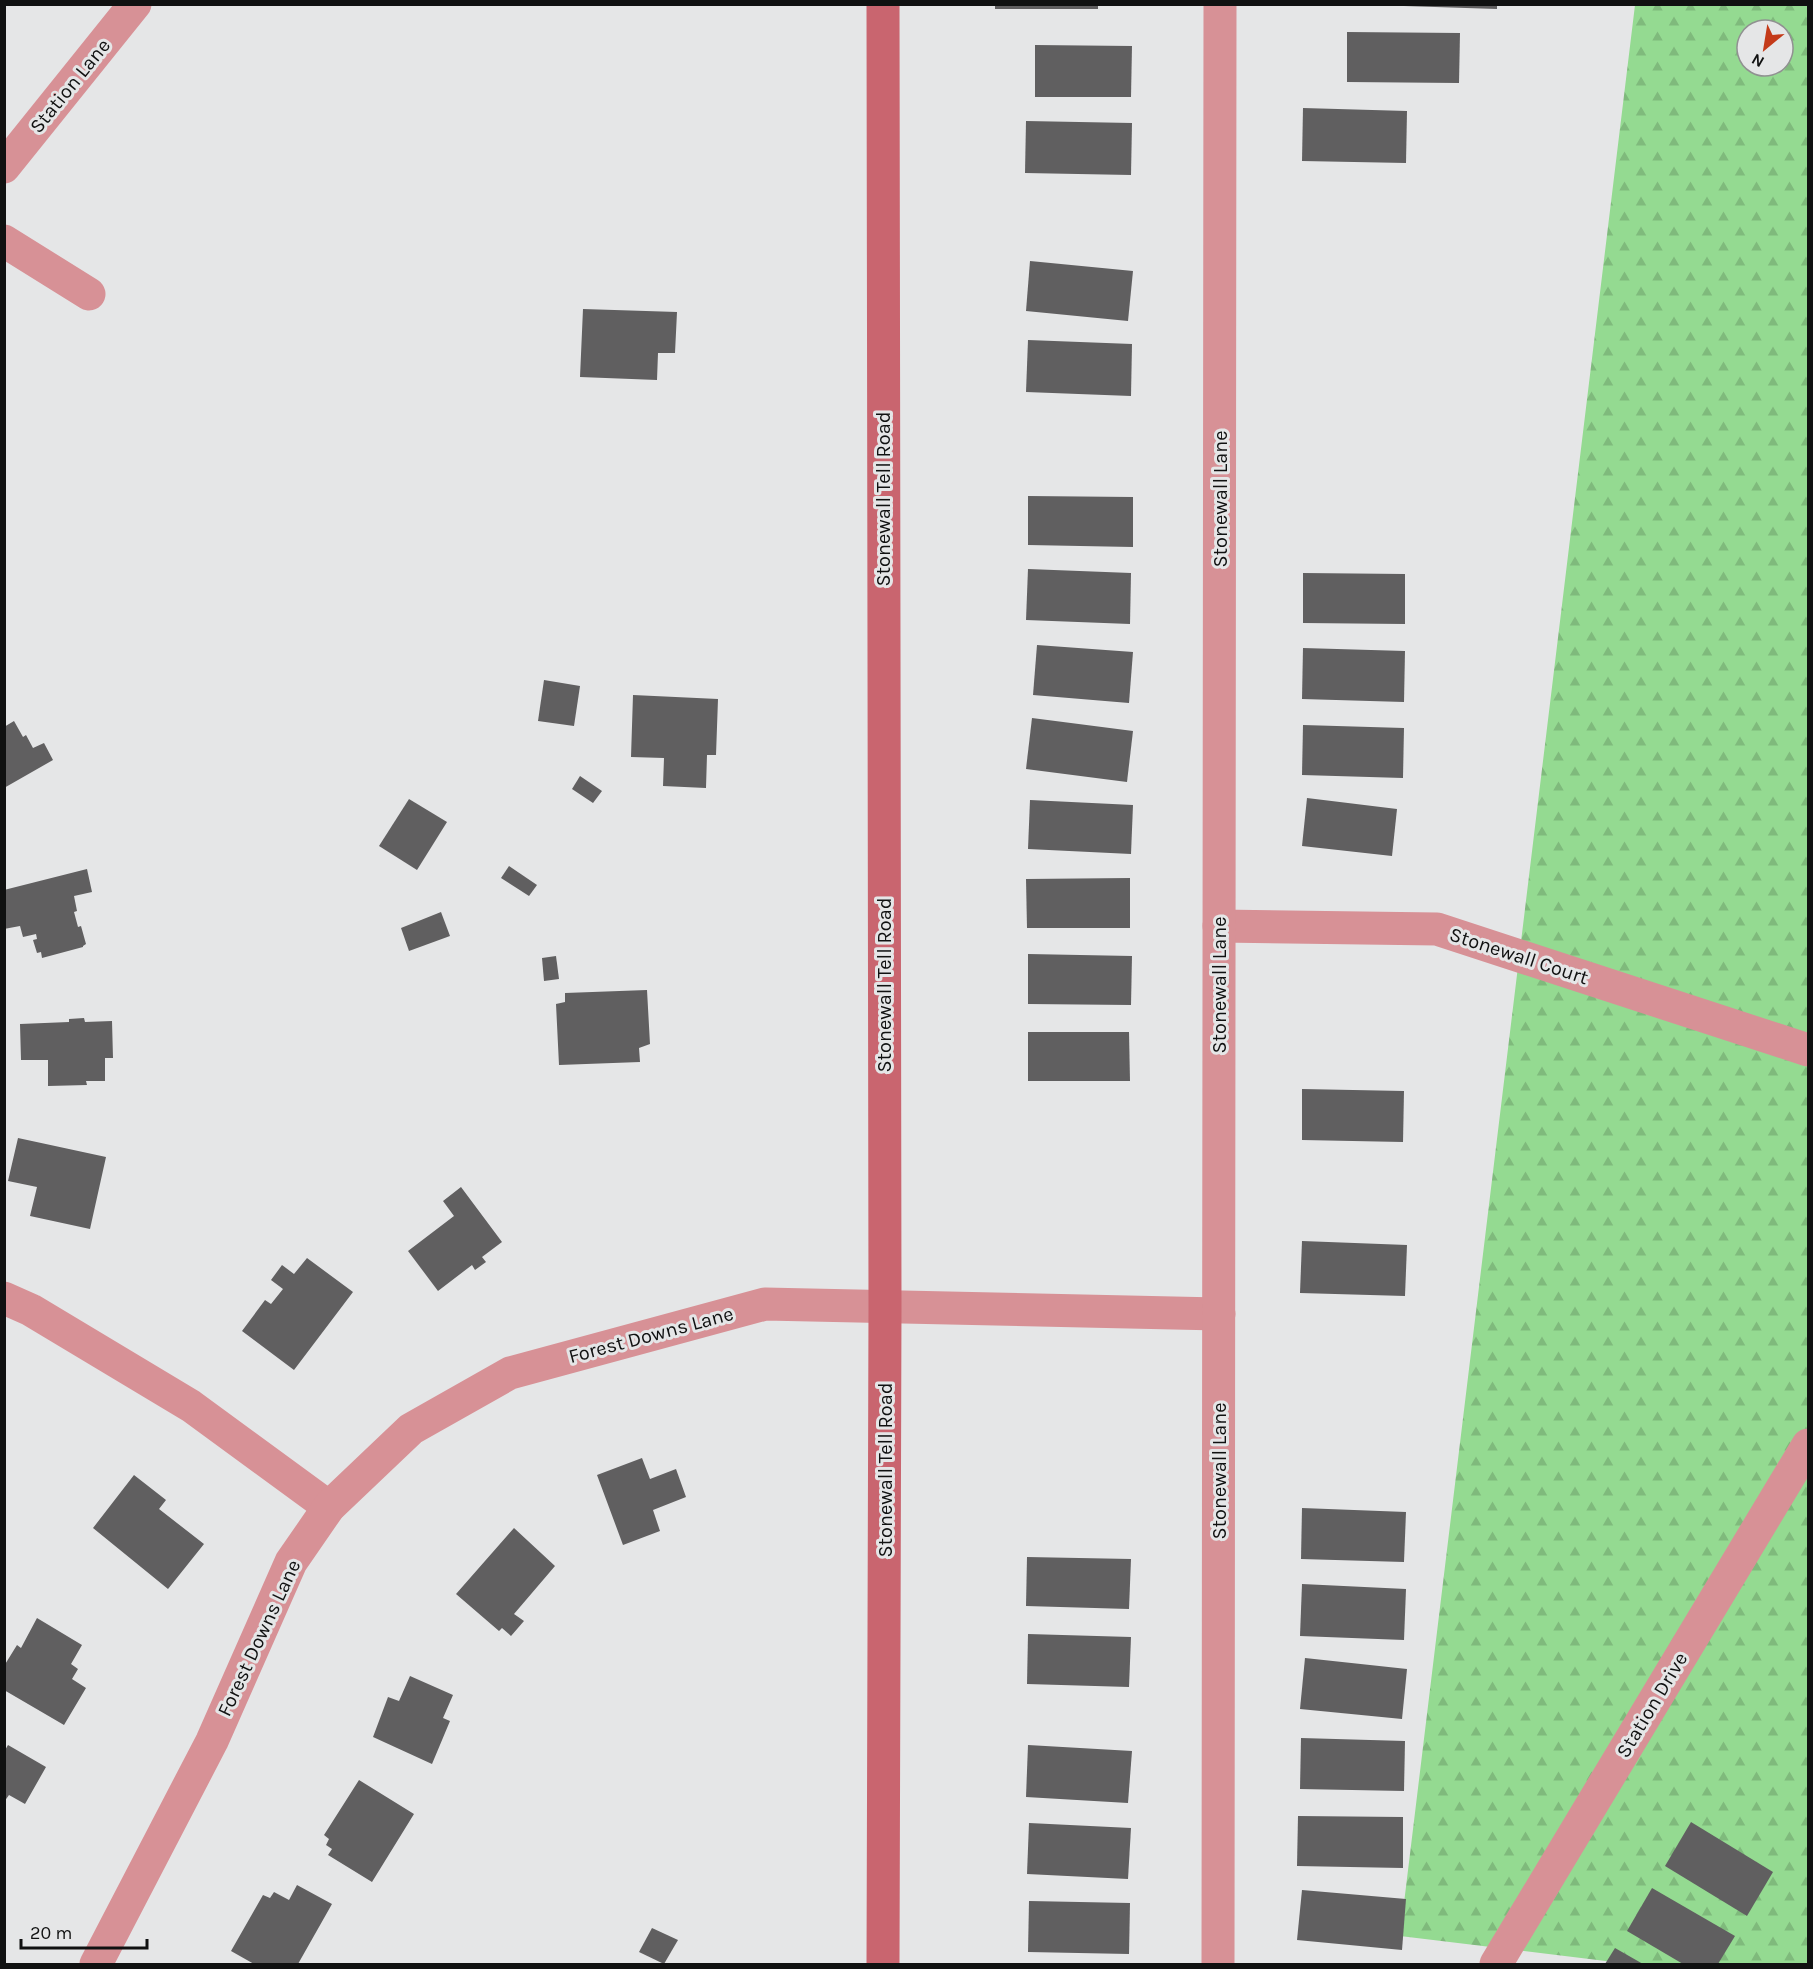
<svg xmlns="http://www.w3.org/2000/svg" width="1813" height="1969" font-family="Karla,sans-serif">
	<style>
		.forest { fill: url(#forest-firs); fill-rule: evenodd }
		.building { fill: #605f60 }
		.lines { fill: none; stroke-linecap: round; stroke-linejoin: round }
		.street { stroke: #d79196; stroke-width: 33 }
		.secondary { stroke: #c9656f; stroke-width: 33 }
		.labels { text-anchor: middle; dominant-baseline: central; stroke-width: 6; stroke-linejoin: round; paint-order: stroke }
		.street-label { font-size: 20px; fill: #101111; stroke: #e5e6e7 }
	</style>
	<defs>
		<pattern id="forest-firs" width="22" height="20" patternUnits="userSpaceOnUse" patternTransform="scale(1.5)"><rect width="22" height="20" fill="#94da91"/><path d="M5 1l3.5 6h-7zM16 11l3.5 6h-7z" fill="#7fba7c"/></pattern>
	</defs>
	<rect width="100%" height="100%" fill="#e5e6e7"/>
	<!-- forest -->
	<path class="forest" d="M1635 5H1808V1964H1630L1400 1936ZM1747 30H1783V66H1747Z"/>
	<!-- building -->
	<g class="building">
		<rect x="995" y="4" width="103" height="5"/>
		<path d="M1404 4H1497V9L1404 6Z"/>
		<path d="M1347 32 1460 33 1459 83 1347 82Z"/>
		<path d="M1035 45 1132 46 1131 97H1035Z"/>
		<path d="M1303 108 1407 111 1406 163 1302 161Z"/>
		<path d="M1026 121 1132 123 1131 175 1025 173Z"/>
		<path d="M1030 261 1133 271 1128 321 1026 311Z"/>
		<path d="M583 309 677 312 675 353H658L657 380 580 377Z"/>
		<path d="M1028 340 1132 344 1131 396 1026 392Z"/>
		<path d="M1028 496 1133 497V547L1028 545Z"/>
		<path d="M1028 569 1131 573 1130 624 1026 620Z"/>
		<path d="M1303 573 1405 574V624L1303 623Z"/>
		<path d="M1037 645 1133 652 1129 703 1033 695Z"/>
		<path d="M1303 648 1405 651 1404 702 1302 699Z"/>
		<path d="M544 680 580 686 574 726 538 721Z"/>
		<path d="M633 695 718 699 716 755H707L706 788 663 786 664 758 631 757Z"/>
		<path d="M1032 718 1133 731 1127 782 1026 769Z"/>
		<path d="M14 721 23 737 26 735 33 748 44 743 53 760 4 788V727Z"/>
		<path d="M1303 725 1404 728 1403 778 1302 775Z"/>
		<path d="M580 776 602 791 593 803 572 789Z"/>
		<path d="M1307 798 1397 809 1392 856 1302 846Z"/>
		<path d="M409 799 447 822 417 870 379 846Z"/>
		<path d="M1030 800 1133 805 1131 854 1028 849Z"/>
		<path d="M509 866 537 885 529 896 501 878Z"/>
		<path d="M87 869 92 892 74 896 77 911 74 912 78 927 81 926 86 944 83 946V947L42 958 41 952 37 953 33 940 37 939 36 934 23 937 20 926 4 929V890Z"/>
		<path d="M1130 878V928H1027L1026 879Z"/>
		<path d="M441 912 450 936 409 951 401 928Z"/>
		<path d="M1028 954 1132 956 1131 1005 1028 1004Z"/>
		<path d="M556 956 559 979 544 981 542 958Z"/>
		<path d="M647 990 650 1044 639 1048 640 1062 559 1065 556 1004 565 1002V993Z"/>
		<path d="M84 1018 85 1022 112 1021 113 1058H105V1081H86L87 1085 48 1086V1060H21L20 1024 69 1022V1019Z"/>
		<path d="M1028 1032H1129L1130 1081H1028Z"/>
		<path d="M1302 1089 1404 1091 1403 1142 1302 1140Z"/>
		<path d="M18 1138 106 1157 90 1229 30 1216 37 1187 8 1181Z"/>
		<path d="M461 1187 502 1242 482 1257 486 1262 475 1270 472 1265 438 1291 408 1251 454 1216 443 1201Z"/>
		<path d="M1302 1241 1407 1245 1405 1296 1300 1293Z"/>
		<path d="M307 1258 353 1292 294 1370 242 1331 265 1300 271 1304 283 1289 271 1280 282 1265 294 1274Z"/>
		<path d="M642 1458 650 1479 676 1469 686 1497 653 1510 660 1531 623 1545 597 1475Z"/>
		<path d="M134 1475 166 1500 159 1509 204 1544 168 1589 93 1528Z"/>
		<path d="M1302 1508 1406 1512 1404 1562 1301 1559Z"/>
		<path d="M514 1528 555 1566 514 1614 524 1621 511 1636 502 1628 499 1631 456 1594Z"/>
		<path d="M1027 1557 1131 1559 1129 1609 1026 1606Z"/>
		<path d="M1302 1584 1406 1589 1404 1640 1300 1636Z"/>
		<path d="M37 1618 82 1645 71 1664 78 1669 72 1679 86 1688 64 1725 4 1690V1666L17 1645 21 1648Z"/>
		<path d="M1028 1634 1131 1637 1129 1687 1027 1684Z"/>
		<path d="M1305 1658 1407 1669 1402 1719 1300 1709Z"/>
		<path d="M410 1676 453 1695 443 1718 450 1721 432 1764 373 1737 388 1697 399 1701Z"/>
		<path d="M1301 1738 1405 1741 1404 1791 1300 1789Z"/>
		<path d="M8 1745 46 1767 25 1804 9 1795 4 1802V1752Z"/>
		<path d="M1028 1745 1132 1751 1128 1803 1026 1797Z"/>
		<path d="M359 1780 414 1814 372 1882 328 1855 332 1849 326 1845 329 1839 324 1835Z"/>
		<path d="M1298 1816 1403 1817V1868L1297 1866Z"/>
		<path d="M1691 1822 1773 1872 1747 1916 1665 1866Z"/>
		<path d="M1029 1823 1131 1828 1128 1879 1027 1874Z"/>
		<path d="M297 1885 332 1904 298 1964H254L231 1951 263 1895 270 1898 274 1892 289 1900Z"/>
		<path d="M1652 1888 1735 1936 1718 1964H1683L1627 1931Z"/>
		<path d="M1302 1890 1406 1899 1402 1950 1297 1940Z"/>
		<path d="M1029 1901 1130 1903 1129 1954 1028 1952Z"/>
		<path d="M652 1928 678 1940 664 1964 639 1952Z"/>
		<path d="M1615 1948 1643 1964H1605Z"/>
	</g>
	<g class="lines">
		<!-- street -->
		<g class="street">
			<path d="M4 167 135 4"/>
			<path d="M4 241 89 294"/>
			<path d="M1219 926 1437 929 1808 1050"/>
			<path d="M4 1298 31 1310 191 1406 329 1507"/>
			<path d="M96 1964 212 1741 291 1562 329 1507 411 1429 510 1373 765 1304 1219 1314"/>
			<path d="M1218 1964 1220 4"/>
			<path d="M1496 1964 1808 1445"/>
		</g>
		<!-- secondary -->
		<path class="secondary" d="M883 1964 885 1307 883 4"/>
	</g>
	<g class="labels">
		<!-- street labels -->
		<g class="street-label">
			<text transform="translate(70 86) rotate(-51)">Station Lane</text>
			<text transform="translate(883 499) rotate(-90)">Stonewall Tell Road</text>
			<text transform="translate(1220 499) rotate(-90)">Stonewall Lane</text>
			<text transform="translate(1519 956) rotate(18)">Stonewall Court</text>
			<text transform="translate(884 985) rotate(-90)">Stonewall Tell Road</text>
			<text transform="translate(1219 985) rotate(-90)">Stonewall Lane</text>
			<text transform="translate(651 1335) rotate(-15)">Forest Downs Lane</text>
			<text transform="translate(885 1470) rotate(-90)">Stonewall Tell Road</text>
			<text transform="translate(1219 1471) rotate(-90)">Stonewall Lane</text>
			<text transform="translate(259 1638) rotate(-65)">Forest Downs Lane</text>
			<text transform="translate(1652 1705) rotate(-59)">Station Drive</text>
		</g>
	</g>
	<!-- border -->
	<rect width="1813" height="1969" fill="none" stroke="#101111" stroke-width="12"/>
	<!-- north arrow -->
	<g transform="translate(1765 48) rotate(210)"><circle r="28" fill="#e5e6e7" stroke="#909191" stroke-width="1.5"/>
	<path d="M0-4.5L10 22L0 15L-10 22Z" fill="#c43a19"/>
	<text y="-9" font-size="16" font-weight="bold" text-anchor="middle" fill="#101111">N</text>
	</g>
	<!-- scale -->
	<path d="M21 1939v9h126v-9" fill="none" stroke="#101111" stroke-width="3"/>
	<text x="30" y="1939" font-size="18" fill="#101111" stroke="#e5e6e7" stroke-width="4.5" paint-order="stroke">20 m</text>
</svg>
